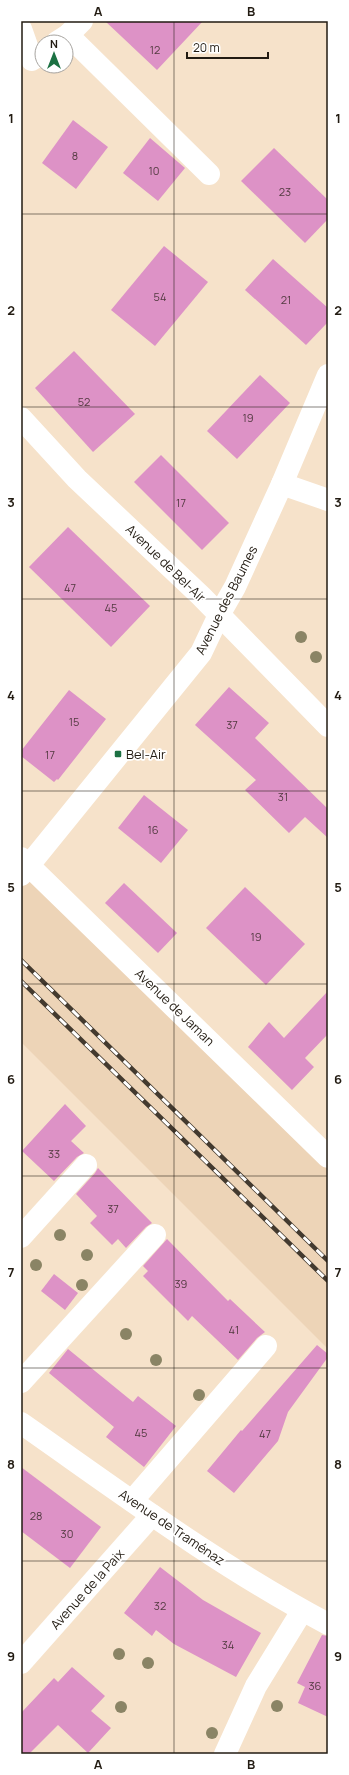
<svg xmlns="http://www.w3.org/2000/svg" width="349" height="1775" font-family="Manrope,sans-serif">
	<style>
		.built { fill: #edd4b7 }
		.building { fill: #dd92c6 }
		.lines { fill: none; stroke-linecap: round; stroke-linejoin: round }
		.minor { stroke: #fff; stroke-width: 22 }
		.rail-casing { stroke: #433a2f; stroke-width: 4.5 }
		.rail { stroke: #fff; stroke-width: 3; stroke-dasharray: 9; stroke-linecap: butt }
		.tree { fill: #8a8465 }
		.grid { fill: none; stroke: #221b12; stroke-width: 1; stroke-opacity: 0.55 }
		.poi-dot { fill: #1c7143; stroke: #fff; stroke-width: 1.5 }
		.labels { text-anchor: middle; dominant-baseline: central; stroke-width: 3.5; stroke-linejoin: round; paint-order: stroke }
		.number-label { font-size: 11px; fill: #51393f }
		.street-label { font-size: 13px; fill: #221b12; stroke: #fff }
		.poi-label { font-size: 13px; fill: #221b12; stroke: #fff; text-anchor: start }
		.neatline { fill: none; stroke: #221b12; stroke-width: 1.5 }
		.grid-label { font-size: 13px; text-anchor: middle; font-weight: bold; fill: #221b12 }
	</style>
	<rect width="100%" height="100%" fill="#f6e2ca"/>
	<!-- built -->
	<path class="built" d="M21 858 328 1157V1349L21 1042Z"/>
	<!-- building -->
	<g class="building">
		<path d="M105 21H203L157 70Z"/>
		<path d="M73 120 108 147 76 189 42 163Z"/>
		<path d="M150 138 185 168 158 201 123 173Z"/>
		<path d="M274 148 328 200V219L305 243 241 181Z"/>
		<path d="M164 246 208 282 155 346 111 310Z"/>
		<path d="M273 259 328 308V322L306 345 245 290Z"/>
		<path d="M74 351 135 414 93 452 35 388Z"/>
		<path d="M260 375 290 403 237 459 207 431Z"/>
		<path d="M161 455 229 523 202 550 134 482Z"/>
		<path d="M68 527 150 606 111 647 29 567Z"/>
		<path d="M229 687 269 723 255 738 328 809V838L305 817 289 833 245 790 256 780 195 725Z"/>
		<path d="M69 690 106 719 58 780 57 779 54 782 21 756V751Z"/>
		<path d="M144 795 188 830 161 863 118 828Z"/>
		<path d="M124 883 177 933 158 953 105 903Z"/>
		<path d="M245 887 305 944 266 985 206 928Z"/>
		<path d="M328 991V1034L305 1058 314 1067 292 1090 248 1047 269 1022 284 1038Z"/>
		<path d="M65 1104 86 1126 71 1141 84 1153 77 1157 54 1181 22 1151Z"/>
		<path d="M98 1168 152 1223 146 1227 126 1248 118 1239 112 1245 90 1223 97 1216 76 1194 95 1173Z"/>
		<path d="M167 1239 228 1301 230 1299 265 1332 257 1338 238 1360 192 1316 188 1321 143 1276 148 1271 143 1266Z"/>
		<path d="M54 1274 78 1293 65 1310 41 1291Z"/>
		<path d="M317 1345 328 1354V1357L288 1412 278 1441 234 1493 207 1471 241 1430 242 1431Z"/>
		<path d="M68 1349 133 1402 138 1396 176 1426 144 1467 106 1437 114 1427 49 1373Z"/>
		<path d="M21 1467 101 1527 70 1568 21 1531Z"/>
		<path d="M160 1567 203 1600 261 1633 236 1677 174 1644 156 1630 152 1636 124 1613Z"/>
		<path d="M322 1635 328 1636V1717L298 1703 305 1687 297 1683Z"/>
		<path d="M72 1667 105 1696 91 1711 111 1728 88 1753 58 1725 29 1754H21V1713L54 1678 58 1682Z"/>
	</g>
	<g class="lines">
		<!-- minor -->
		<g class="minor">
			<path d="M21 29 32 60"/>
			<path d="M68 35 209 174"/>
			<path d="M57 42 68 35 82 21"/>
			<path d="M21 418 77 479 201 596 328 726"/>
			<path d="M282 484 328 500"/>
			<path d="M21 858 328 1157"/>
			<path d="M21 875 201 653 219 615 235 587 282 484 328 375"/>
			<path d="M21 1237 86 1165"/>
			<path d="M21 1382 155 1235"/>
			<path d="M21 1423C121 1493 220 1567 328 1624"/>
			<path d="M132 1501 266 1346"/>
			<path d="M21 1663 152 1515"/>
			<path d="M225 1754 256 1686 302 1611"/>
		</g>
		<!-- rail casing -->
		<g class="rail-casing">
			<g id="rail">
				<path d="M21 960 328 1261"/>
				<path d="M21 981 328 1281"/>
			</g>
		</g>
		<!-- rail -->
		<use href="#rail" class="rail"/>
	</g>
	<!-- trees -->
	<g class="tree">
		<circle cx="301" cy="637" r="6"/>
		<circle cx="316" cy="657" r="6"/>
		<circle cx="60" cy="1235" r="6"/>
		<circle cx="87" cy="1255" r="6"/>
		<circle cx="36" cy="1265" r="6"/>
		<circle cx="82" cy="1285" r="6"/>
		<circle cx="126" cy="1334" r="6"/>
		<circle cx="156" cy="1360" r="6"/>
		<circle cx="199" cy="1395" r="6"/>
		<circle cx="119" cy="1654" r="6"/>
		<circle cx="148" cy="1663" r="6"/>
		<circle cx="277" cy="1706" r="6"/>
		<circle cx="121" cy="1707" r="6"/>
		<circle cx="212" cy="1733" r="6"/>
	</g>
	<!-- grid -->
	<path class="grid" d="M174 21V1754M21 214H328M21 407H328M21 599H328M21 791H328M21 984H328M21 1176H328M21 1368H328M21 1561H328"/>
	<!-- markers -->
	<rect class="poi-dot" x="114" y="750" width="8" height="8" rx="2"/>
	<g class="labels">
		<!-- number labels -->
		<g class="number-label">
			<text x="155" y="49">12</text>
			<text x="75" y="155">8</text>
			<text x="154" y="170">10</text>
			<text x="285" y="191">23</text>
			<text x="160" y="296">54</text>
			<text x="286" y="299">21</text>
			<text x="84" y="401">52</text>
			<text x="248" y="417">19</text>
			<text x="181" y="502">17</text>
			<text x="70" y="587">47</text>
			<text x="111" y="607">45</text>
			<text x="74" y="721">15</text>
			<text x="232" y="724">37</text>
			<text x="50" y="754">17</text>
			<text x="283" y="796">31</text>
			<text x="153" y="829">16</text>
			<text x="256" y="936">19</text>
			<text x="54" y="1153">33</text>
			<text x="113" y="1208">37</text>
			<text x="181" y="1283">39</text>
			<text x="234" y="1329">41</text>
			<text x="141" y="1432">45</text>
			<text x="265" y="1433">47</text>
			<text x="36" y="1515">28</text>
			<text x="67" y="1533">30</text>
			<text x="160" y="1605">32</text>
			<text x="228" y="1644">34</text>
			<text x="315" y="1685">36</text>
		</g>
		<!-- street labels -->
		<g class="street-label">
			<text transform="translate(166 563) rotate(44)">Avenue de Bel-Air</text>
			<text transform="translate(226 600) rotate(-63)">Avenue des Baumes</text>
			<text transform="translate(175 1007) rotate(44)">Avenue de Jaman</text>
			<text transform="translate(172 1527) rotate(34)">Avenue de Traménaz</text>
			<text transform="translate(87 1589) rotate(-48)">Avenue de la Paix</text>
		</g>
		<!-- poi labels -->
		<g class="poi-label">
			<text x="126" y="754">Bel-Air</text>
		</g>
	</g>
	<!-- border -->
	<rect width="349" height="1775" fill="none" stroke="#ffffff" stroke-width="44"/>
	<!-- north arrow -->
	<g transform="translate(54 54)"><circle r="19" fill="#ffffff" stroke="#a7a4a0"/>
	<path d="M0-3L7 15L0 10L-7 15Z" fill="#1c7143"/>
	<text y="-6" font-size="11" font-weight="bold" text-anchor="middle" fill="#221b12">N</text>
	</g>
	<!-- scale -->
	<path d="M187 52v6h81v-6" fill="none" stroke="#221b12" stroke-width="2"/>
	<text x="193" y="52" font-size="12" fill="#221b12" stroke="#ffffff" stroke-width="3" paint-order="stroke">20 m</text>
	<rect x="22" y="22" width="305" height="1731" class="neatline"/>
	<g class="grid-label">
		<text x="98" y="16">A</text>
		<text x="251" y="16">B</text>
		<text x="11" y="123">1</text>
		<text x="338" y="123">1</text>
		<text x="11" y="315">2</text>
		<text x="338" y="315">2</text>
		<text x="11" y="507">3</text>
		<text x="338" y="507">3</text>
		<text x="11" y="700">4</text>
		<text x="338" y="700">4</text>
		<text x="11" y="892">5</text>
		<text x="338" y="892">5</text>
		<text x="11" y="1084">6</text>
		<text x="338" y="1084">6</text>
		<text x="11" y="1277">7</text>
		<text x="338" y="1277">7</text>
		<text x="11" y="1469">8</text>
		<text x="338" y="1469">8</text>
		<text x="11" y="1661">9</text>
		<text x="338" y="1661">9</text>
		<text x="98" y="1769">A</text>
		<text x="251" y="1769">B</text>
	</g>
</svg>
